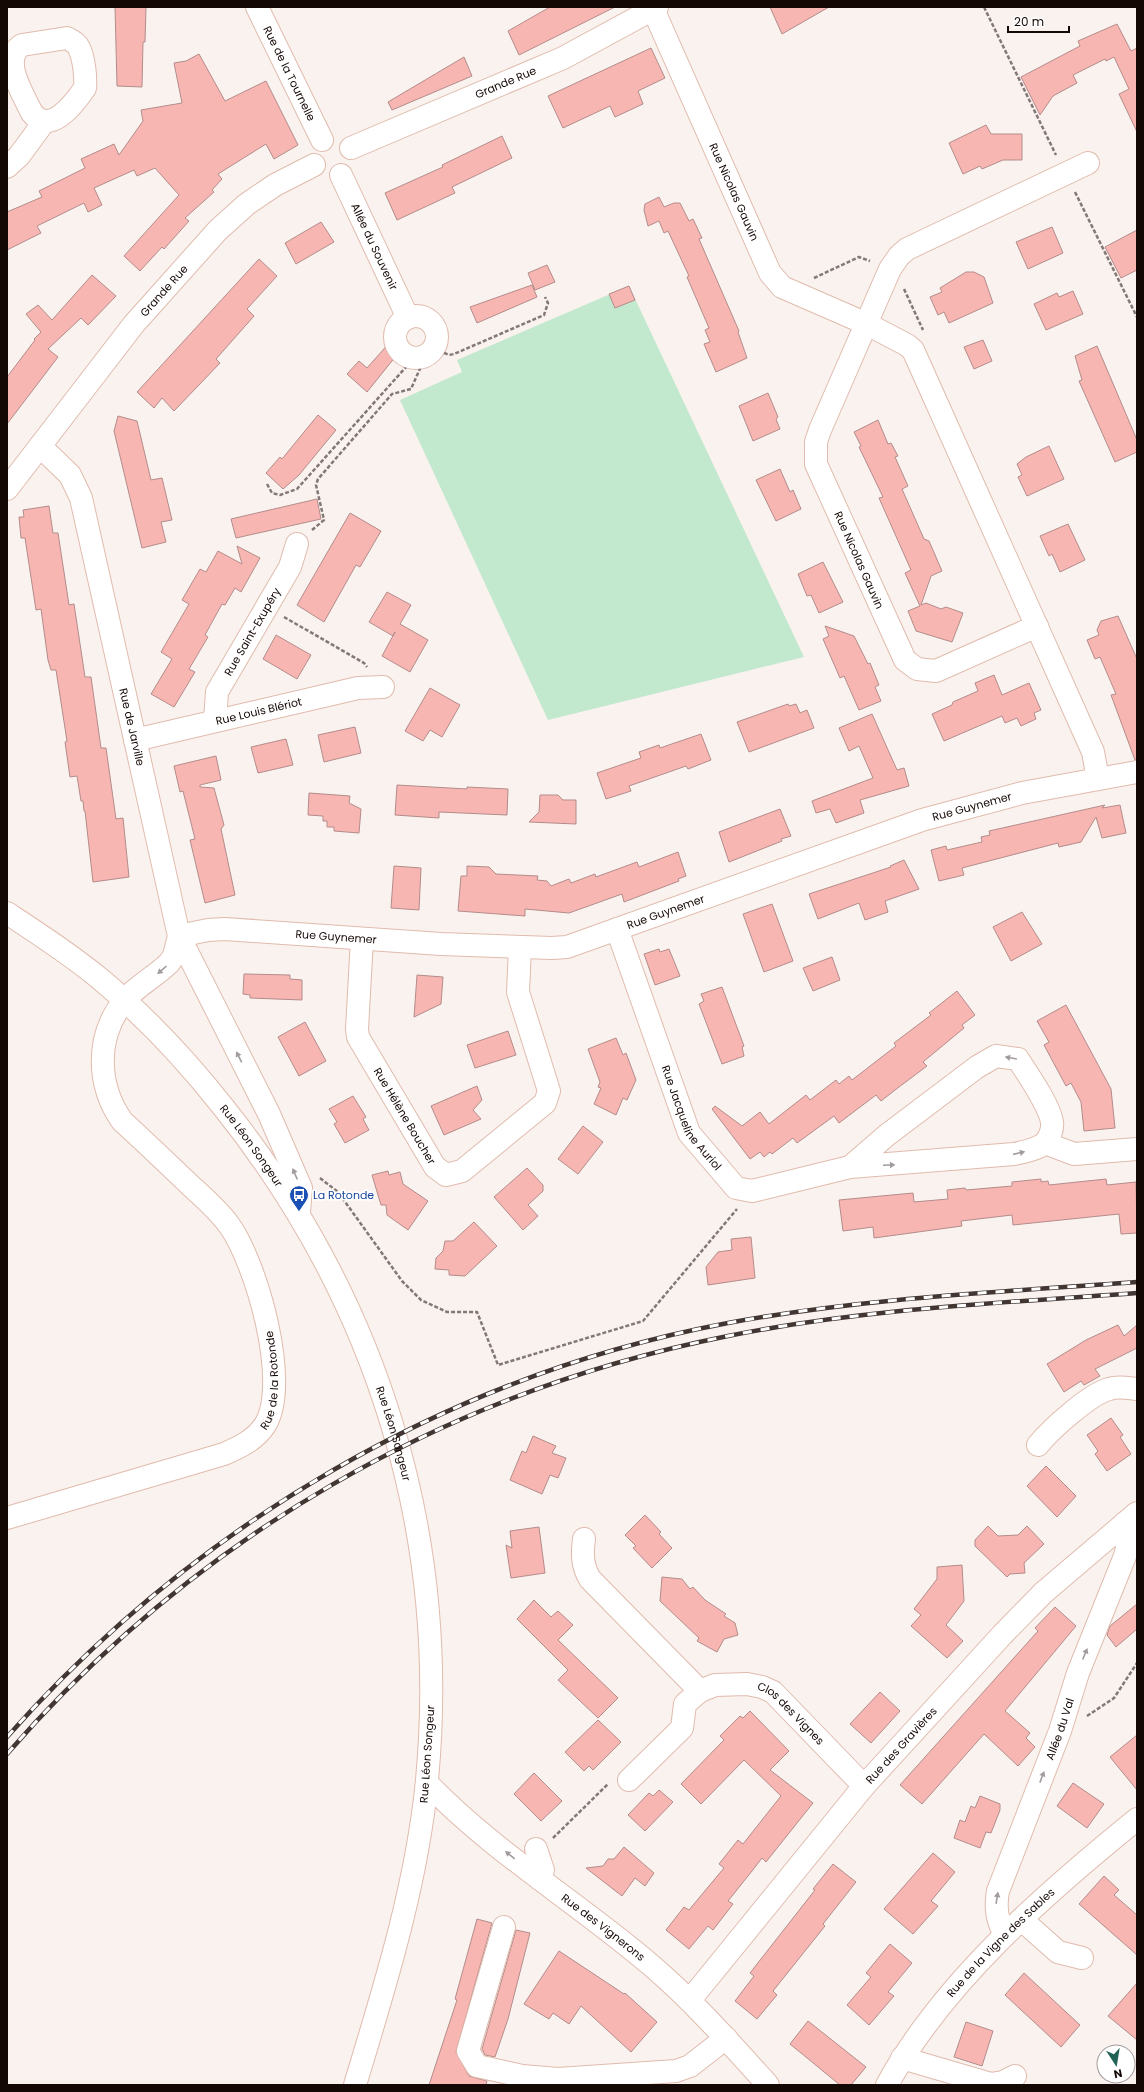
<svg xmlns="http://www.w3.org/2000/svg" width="1144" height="2092" font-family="Poppins,sans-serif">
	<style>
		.green { fill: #c2e8cd }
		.building { fill: #f8b6b3; stroke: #b38c8a }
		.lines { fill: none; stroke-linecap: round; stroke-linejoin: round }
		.minor-casing { stroke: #e0bbad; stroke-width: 24 }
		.path { stroke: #837875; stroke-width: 2.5; stroke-dasharray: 4 2; stroke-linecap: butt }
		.minor { stroke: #fff; stroke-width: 22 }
		.rail-casing { stroke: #423633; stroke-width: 4.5 }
		.rail { stroke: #fff; stroke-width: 3; stroke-dasharray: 9; stroke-linecap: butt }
		.oneway { fill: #a19c9b }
		.labels { text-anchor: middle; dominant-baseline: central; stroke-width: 3.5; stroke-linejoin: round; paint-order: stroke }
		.street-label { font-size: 11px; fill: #140805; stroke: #fff }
		.transit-label { font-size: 11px; fill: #164399; stroke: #fff; text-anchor: start }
	</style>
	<rect width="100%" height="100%" fill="#faf2ef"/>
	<!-- green -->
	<path class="green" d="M629 286 804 657 548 720 400 400 462 372 457 360Z"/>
	<!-- building -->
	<g class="building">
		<path d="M115 7H146L145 42H143L142 87 117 86Z"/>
		<path d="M550 7H615L519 55 508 31Z"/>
		<path d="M770 7H829L782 34Z"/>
		<path d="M1117 24 1131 51 1137 48V132L1119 94 1129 89 1114 57 1106 61 1105 59 1073 75 1077 83 1053 96 1040 115 1021 77 1080 46 1078 41Z"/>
		<path d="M651 48 665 78 638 91 643 104 615 117 610 106 563 128 548 96Z"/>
		<path d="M199 54 225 101 266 81 298 145 274 159 266 144 218 174 222 179 212 190 214 192 185 218 189 221 164 249 162 247 140 271 124 256 179 195 155 168 137 176 134 170 94 188 102 205 88 212 84 203 37 226 41 233 7 250V212L42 197 39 191 85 168 81 159 114 144 119 155 143 121 141 110 182 103 174 63 186 61Z"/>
		<path d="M464 57 472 76 392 110 388 102Z"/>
		<path d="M986 125 991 134H1022V160H1003L982 169 980 166 963 174 949 143Z"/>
		<path d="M502 136 512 158 452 187 455 193 397 220 385 193 443 167 442 165Z"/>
		<path d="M659 197 664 207 674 203H680L689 221 693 219 702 238 699 239 739 331 738 332 747 358 716 372 704 344 710 342 705 330 709 328 687 277 689 276 668 231 664 233 659 221 648 226 644 210 645 204Z"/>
		<path d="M321 222 334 242 296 264 285 243Z"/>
		<path d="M1052 227 1063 253 1028 269 1016 242Z"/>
		<path d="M1137 230V270L1121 278 1105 247Z"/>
		<path d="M259 259 277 276 247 309 254 316 216 359 220 363 174 411 162 398 154 408 137 392Z"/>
		<path d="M547 265 555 282 535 290 528 273Z"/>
		<path d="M966 272H974L984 277 993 303 949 323 944 312 938 315 930 297 942 292 940 288Z"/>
		<path d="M92 275 116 296 88 325 81 318 48 349 58 357 7 424V377L35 340 34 339 41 332 26 314 38 305 52 320Z"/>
		<path d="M532 285 537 297 477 323 470 307Z"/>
		<path d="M629 286 635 300 615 308 609 294Z"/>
		<path d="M1073 291 1083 314 1046 330 1034 304 1057 293 1059 297Z"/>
		<path d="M983 340 992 361 974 369 964 347Z"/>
		<path d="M390 342 400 351 367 392 347 374 359 361 367 368Z"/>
		<path d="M1097 346 1137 440V452L1115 462 1079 381 1082 380 1075 356Z"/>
		<path d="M768 393 778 417 776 419 780 429 753 441 739 406Z"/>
		<path d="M318 415 336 430 299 475 283 489 266 473 280 457 282 459Z"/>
		<path d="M118 416 137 421 151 480 162 478 172 520 161 522 166 542 142 548 114 431Z"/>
		<path d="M878 420 888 444 891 443 898 456 895 457 908 486 902 489 924 539 929 541 942 571 931 576 921 605 926 603 941 609 946 607 963 613 952 642 916 631 908 611 920 606 905 573 911 570 879 498 883 497 859 447 861 446 854 432Z"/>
		<path d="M1049 446 1064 479 1027 496 1018 477 1022 475 1017 464 1026 457Z"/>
		<path d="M780 469 790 492 793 490 801 509 776 521 756 480Z"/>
		<path d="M317 499 321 519 236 538 231 519Z"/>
		<path d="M49 506 53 533H58L69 605 74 604 85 677H91L101 748H106L116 819 123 818 129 877 93 882 85 811H84L83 801H81L77 776 70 777 65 742 67 741 56 670H51L48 660 41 609 36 610 25 538H21L19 517H24L23 510Z"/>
		<path d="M350 513 381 531 360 567 356 565 324 622 297 605Z"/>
		<path d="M1068 524 1085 560 1060 572 1052 554 1049 556 1040 536Z"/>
		<path d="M237 546 260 558 241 592 235 588 225 605 222 604 205 635 208 637 189 669 195 672 174 707 151 694 172 659 161 652 189 604 182 600 200 569 206 572 218 551 242 564Z"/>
		<path d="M823 562 843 602 819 613 811 595 807 596 798 574Z"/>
		<path d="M387 592 411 605 400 624 428 640 410 672 382 656 395 632 393 636 369 622Z"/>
		<path d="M1118 616 1137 659V760H1135L1111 695 1116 694 1100 657 1095 659 1087 640 1099 635 1097 630 1101 621Z"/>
		<path d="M825 626 854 636 868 664 870 663 879 685 875 687 881 701 859 710 844 676 840 678 823 639 829 636Z"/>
		<path d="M276 635 311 655 297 679 263 659Z"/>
		<path d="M994 675 1002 695 1029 683 1041 710 1034 713 1036 719 1021 726 1017 718 1005 723 1002 716 944 741 932 714 952 705 953 702 978 691 975 683Z"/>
		<path d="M430 688 460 705 442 737 430 730 423 741 405 731Z"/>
		<path d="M788 704 789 706 796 704 800 713 807 710 814 728 749 752 737 722Z"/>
		<path d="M872 714 897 770 904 768 909 786 860 800 864 813 836 823 830 809 816 813 812 801 873 778 859 746 849 751 839 728Z"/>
		<path d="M355 727 361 753 324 762 318 735Z"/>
		<path d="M701 734 711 760 688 769 686 766 629 786 631 791 606 799 597 773 641 758 639 752 659 745 660 748Z"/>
		<path d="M286 739 293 765 258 773 251 747Z"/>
		<path d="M216 756 221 780 200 785V787L214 788 224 825 221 829 235 895 205 903 190 840 195 839 183 791 180 792 174 766Z"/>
		<path d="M397 785 467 789V787L508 789 507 815 439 812V818L395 815Z"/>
		<path d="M309 793 350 796 349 803 361 809 359 833 334 831V827H327V821H323V816L308 815Z"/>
		<path d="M540 795H558L563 800H576V824L529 822 539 812Z"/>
		<path d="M1105 805 1102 808 1120 805 1126 833 1102 838 1096 817 1081 842 1059 847 1058 843 962 868 964 875 939 881 931 850 946 846 947 850 982 842 981 837 990 835 989 831Z"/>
		<path d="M780 809 791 836 781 839 782 841 729 862 719 832Z"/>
		<path d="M678 852 686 876 678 879 679 881 624 902 622 894 569 913 525 909V916L458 911 461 876H467V866L489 867 496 874 538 876 537 880 547 881 551 886 569 879 571 883 595 874 596 877 637 862 639 867Z"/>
		<path d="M904 860 919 889 885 901 888 912 865 920 859 903 818 919 809 894 891 867 890 866Z"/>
		<path d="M394 866 421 868 419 910 391 908Z"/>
		<path d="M772 904 793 961 764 972 743 914Z"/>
		<path d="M1022 912 1042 944 1011 961 993 927Z"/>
		<path d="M659 949 660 952 669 949 680 976 655 985 644 954Z"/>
		<path d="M832 957 840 980 813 991 803 968Z"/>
		<path d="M244 974 290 975V979L302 980V1000L250 998V995L243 994Z"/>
		<path d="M417 975 443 977 441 1004 414 1017Z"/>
		<path d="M722 987 744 1046 742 1047 744 1056 722 1064 699 1004 704 1001 701 994Z"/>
		<path d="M957 991 975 1015 962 1025 964 1028 923 1062 927 1066 899 1087 881 1101 876 1095 839 1123 834 1116 797 1143 793 1138 772 1154 770 1152 764 1157 760 1152 750 1159 712 1109 715 1106 742 1126 760 1112 769 1124 806 1095 810 1100 836 1080 839 1084 849 1076 852 1080 896 1046 894 1043 931 1015 929 1013Z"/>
		<path d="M1066 1005 1111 1089 1115 1128 1084 1131 1081 1102 1071 1083 1066 1086 1044 1045 1049 1042 1037 1021Z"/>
		<path d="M305 1022 326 1061 299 1076 278 1037Z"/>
		<path d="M508 1031 516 1055 475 1068 467 1045Z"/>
		<path d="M616 1038 623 1055 626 1053 636 1080 627 1100 623 1098 616 1115 594 1104 601 1088 598 1087 600 1082 588 1049Z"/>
		<path d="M477 1086 482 1100 473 1110 481 1119 444 1135 431 1106Z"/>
		<path d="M353 1096 366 1117 363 1119 369 1130 345 1143 334 1124 337 1122 329 1109Z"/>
		<path d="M583 1126 603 1142 578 1174 558 1159Z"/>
		<path d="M527 1168 543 1185V1191L528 1205 538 1216 523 1230 494 1197Z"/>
		<path d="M388 1171 389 1175 400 1172 403 1184 428 1201 408 1230 387 1215 386 1205H381L372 1175Z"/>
		<path d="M1041 1179V1182L1048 1181 1049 1185 1106 1179 1107 1185 1136 1182 1137 1233 1121 1234 1119 1214 1013 1225 1012 1215 961 1221 962 1226 874 1238 873 1227 843 1231 839 1200 913 1193 914 1202 948 1199 947 1190 965 1188 966 1190 1012 1186V1182Z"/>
		<path d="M474 1222 497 1246 465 1276 449 1275V1270L435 1269 436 1258 443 1251 445 1241H453Z"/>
		<path d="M751 1237 755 1278 708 1285 706 1267 718 1252 732 1250 731 1239Z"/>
		<path d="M1118 1325 1124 1336 1137 1325V1348L1095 1369 1100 1376 1084 1385 1081 1381 1064 1392 1047 1364 1086 1340Z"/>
		<path d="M1111 1418 1123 1435 1120 1437 1131 1454 1107 1471 1095 1454 1098 1451 1087 1435Z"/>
		<path d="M533 1436 556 1446 552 1453 566 1458 558 1478 550 1475 542 1494 510 1480 522 1451 526 1453Z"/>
		<path d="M1046 1466 1076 1496 1057 1517 1027 1486Z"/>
		<path d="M645 1515 661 1532 659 1534 672 1548 652 1568 633 1548 636 1546 625 1535Z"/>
		<path d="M988 1526 998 1536 1018 1535 1027 1526 1044 1544 1024 1563 1025 1573 1010 1574 1007 1577 975 1546V1540Z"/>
		<path d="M539 1527 545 1573 511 1578 506 1545 512 1548 510 1531Z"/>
		<path d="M962 1565 964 1601 946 1625 963 1641 947 1658 911 1626 921 1615 914 1609 937 1579V1567Z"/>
		<path d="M662 1577 682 1579 690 1589 693 1587 705 1600 726 1614 724 1616 735 1623 738 1635 724 1639 717 1652 697 1641 699 1638 660 1601Z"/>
		<path d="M534 1600 551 1617 558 1611 573 1625 558 1640 618 1698 598 1718 558 1680 568 1670 517 1619Z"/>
		<path d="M1137 1604V1629L1116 1647 1107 1635 1110 1626Z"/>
		<path d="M1055 1607 1076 1626 1005 1711 1030 1733 1026 1738 1035 1747 1018 1766 984 1734 922 1804 900 1785 1038 1631 1035 1628Z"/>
		<path d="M880 1692 900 1711 871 1743 850 1724Z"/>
		<path d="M750 1711 789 1751 770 1770 813 1803 766 1862 762 1858 752 1871 728 1901 733 1904 713 1930 708 1926 689 1949 666 1930 684 1907 689 1910 724 1868 719 1864 738 1840 743 1844 781 1796 744 1760 701 1804 681 1784 724 1740 720 1736 740 1716 743 1718Z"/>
		<path d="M598 1720 621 1742 593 1770 589 1766 584 1771 565 1752Z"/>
		<path d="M1137 1735V1790L1110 1757Z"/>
		<path d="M534 1773 562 1801 541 1821 514 1794Z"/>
		<path d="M1073 1783 1104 1804 1087 1828 1057 1806Z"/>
		<path d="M659 1790 673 1802 645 1831 628 1815 649 1793 653 1796Z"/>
		<path d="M980 1796 1000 1804V1810L991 1833 986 1832 980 1848 954 1838 960 1820 965 1822 971 1806 975 1808Z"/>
		<path d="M624 1847 654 1873 645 1886 635 1878 622 1896 586 1868 603 1866 608 1859H614Z"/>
		<path d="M933 1853 955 1872 931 1901 938 1906 913 1934 884 1909Z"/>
		<path d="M833 1864 856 1882 823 1924 825 1926 773 1991 777 1995 757 2019 735 2001 754 1976 750 1973 815 1890 813 1889Z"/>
		<path d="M1104 1876 1119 1890 1114 1895 1137 1915V1955L1079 1904Z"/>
		<path d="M477 1919 492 1923 456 2052 469 2076 487 2081 486 2085H429L457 2000 455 1999Z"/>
		<path d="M516 1930 530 1933 508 2019 495 2057 485 2055 482 2049Z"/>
		<path d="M890 1944 912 1963 888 1992 894 1996 869 2025 847 2005 871 1977 866 1973Z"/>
		<path d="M559 1951 624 1994 625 1993 657 2022 631 2052 581 2006 569 2024 553 2013 549 2019 524 2004Z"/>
		<path d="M1024 1973 1080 2025 1061 2047 1005 1995Z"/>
		<path d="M1137 1983V2040L1108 2016Z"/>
		<path d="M808 2021 866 2067 851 2085H840L790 2044Z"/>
		<path d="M966 2022 993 2031 982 2066 954 2057Z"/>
	</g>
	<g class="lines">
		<!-- minor casing -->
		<g class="minor-casing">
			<g id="minor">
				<path id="s1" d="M257 7 322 140"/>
				<path id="s2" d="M653 9 770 273 782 287 867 324 907 345 913 350 1093 752 1098 779"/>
				<path d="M67 38C72 41 77 43 79 48 84 58 86 77 85 88 74 104 50 136 32 113 23 94 0 59 22 45Z"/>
				<path id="s3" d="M351 148 563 58 657 7"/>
				<path d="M7 167 19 156 44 122"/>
				<path id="s4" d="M341 175 408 318"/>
				<circle cx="416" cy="337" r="21"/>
				<path id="s5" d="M7 489 134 324 218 230 247 204 275 185 314 165"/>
				<path d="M1037 626 936 671 917 669 905 660 816 464V442L820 430 890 269 899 256 907 249 1088 163"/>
				<path id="s6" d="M215 721 217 692 290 567 297 544"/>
				<path id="s7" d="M135 740 358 688 383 687"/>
				<path id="s8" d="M7 913C39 934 70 954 99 978 146 1017 187 1061 224 1108 378 1301 450 1534 427 1780 417 1884 385 1986 355 2085"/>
				<path id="s9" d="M617 929 689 1133 736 1188 752 1191 850 1167 1014 1154C1024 1152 1039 1149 1046 1142 1050 1136 1053 1129 1052 1122 1049 1104 1028 1075 1018 1059L996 1056 977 1067 887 1135 850 1167"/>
				<path id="s10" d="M179 936 208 930 225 929 441 944 552 948 567 947 922 820 1022 793 1137 772"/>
				<path d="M179 936 269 1114 301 1188 299 1212"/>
				<path id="s11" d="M362 939 357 1029 358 1037 435 1167 446 1175 462 1171 545 1103 549 1091 518 992 520 947"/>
				<path d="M1045 1143 1074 1154 1137 1149"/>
				<path d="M1038 1445C1051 1429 1090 1394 1109 1389 1118 1386 1127 1388 1137 1389"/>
				<path id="s12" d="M7 1518 224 1454C240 1447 255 1440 265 1425 291 1383 256 1262 229 1225 218 1210 204 1198 191 1186 168 1164 145 1142 122 1121 97 1085 95 1037 124 1001 136 986 155 977 169 963L174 956 179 936 81 498 70 475 40 446"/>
				<path d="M584 1539C582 1554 582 1566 590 1579L700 1691"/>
				<path id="s13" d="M629 1780 682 1728 685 1704 700 1691 715 1685 747 1684 762 1687 773 1692 864 1786"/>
				<path id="s14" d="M427 1783C493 1852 580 1904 652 1966 694 2002 731 2044 768 2085"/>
				<path d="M536 1849 543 1870 540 1879"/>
				<path d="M1022 1920 1058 1952 1082 1958"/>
				<path d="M504 1927 468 2051 477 2066 522 2076 558 2079 676 2071 690 2066 726 2038"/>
				<path id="s15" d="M1005 1935C997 1920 995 1908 998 1891L1060 1731 1078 1673 1125 1556 1127 1548 1125 1523"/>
				<path id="s16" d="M690 2000 864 1786 1002 1635 1043 1593 1137 1513"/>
				<path d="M902 2058 991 2084 1003 2082 1015 2076"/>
				<path id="s17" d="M887 2085C943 1982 1047 1892 1137 1819"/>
			</g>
		</g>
		<!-- path -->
		<g class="path">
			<path d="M984 7 1056 155"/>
			<path d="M1075 192 1137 317"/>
			<path d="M814 278 859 257 870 261"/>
			<path d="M904 289 923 330"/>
			<path d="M433 348 449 355 454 354 544 315 548 303 545 297"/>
			<path d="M267 484 272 493 280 495 297 489 414 358"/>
			<path d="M312 530 324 520 316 485 318 479 392 394 411 389 426 355"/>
			<path d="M284 617 364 663 367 667"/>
			<path d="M320 1178 338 1192 402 1281 421 1300 447 1312H477L498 1365 643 1321 737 1209"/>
			<path d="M1087 1716 1114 1698 1137 1663"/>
			<path d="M553 1838 608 1784"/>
		</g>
		<!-- minor -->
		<use href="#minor" class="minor"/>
		<!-- rail casing -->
		<g class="rail-casing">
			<g id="rail">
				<path d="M7 1737C195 1525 449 1375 728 1323 863 1298 1001 1292 1137 1282"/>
				<path d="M7 1754C196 1537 445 1392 728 1336 862 1309 1001 1303 1137 1293"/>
			</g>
		</g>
		<!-- rail -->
		<use href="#rail" class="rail"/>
	</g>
	<!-- one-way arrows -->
	<defs><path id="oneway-solid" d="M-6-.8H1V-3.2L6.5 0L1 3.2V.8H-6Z"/></defs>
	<g class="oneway">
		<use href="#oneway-solid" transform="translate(162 970) rotate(138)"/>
		<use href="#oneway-solid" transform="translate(239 1057) rotate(-117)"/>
		<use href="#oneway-solid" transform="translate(1011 1058) rotate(-170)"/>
		<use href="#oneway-solid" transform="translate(1019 1153) rotate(-13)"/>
		<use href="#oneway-solid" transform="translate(889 1165) rotate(-3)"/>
		<use href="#oneway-solid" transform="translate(295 1174) rotate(-113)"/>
		<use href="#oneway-solid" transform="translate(1085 1654) rotate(-68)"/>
		<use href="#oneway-solid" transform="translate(1042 1777) rotate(-69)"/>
		<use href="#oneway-solid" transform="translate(510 1855) rotate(-141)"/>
		<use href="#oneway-solid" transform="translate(997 1898) rotate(-81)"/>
	</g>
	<!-- icons -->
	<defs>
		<g id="bus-pin" transform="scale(1)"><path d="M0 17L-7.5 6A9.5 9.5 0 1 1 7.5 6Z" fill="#1a4fb4" stroke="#fff"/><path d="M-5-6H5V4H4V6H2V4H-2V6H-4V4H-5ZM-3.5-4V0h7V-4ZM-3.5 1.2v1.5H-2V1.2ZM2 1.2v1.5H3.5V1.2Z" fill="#fff"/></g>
	</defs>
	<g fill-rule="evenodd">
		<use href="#bus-pin" x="299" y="1195"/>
	</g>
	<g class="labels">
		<!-- street labels -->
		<g class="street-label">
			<text stroke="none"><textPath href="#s1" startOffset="74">Rue de la Tournelle</textPath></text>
			<text stroke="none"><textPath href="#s3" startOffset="168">Grande Rue</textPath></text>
			<text stroke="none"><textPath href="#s2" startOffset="200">Rue Nicolas Gauvin</textPath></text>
			<text stroke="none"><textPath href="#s4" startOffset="79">Allée du Souvenir</textPath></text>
			<text stroke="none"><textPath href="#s5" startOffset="253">Grande Rue</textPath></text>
			<text transform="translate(859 560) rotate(66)">Rue Nicolas Gauvin</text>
			<text stroke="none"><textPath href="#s6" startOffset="99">Rue Saint-Exupéry</textPath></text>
			<text stroke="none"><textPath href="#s7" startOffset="127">Rue Louis Blériot</textPath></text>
			<text transform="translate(132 727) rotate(77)">Rue de Jarville</text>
			<text stroke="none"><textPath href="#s10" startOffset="818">Rue Guynemer</textPath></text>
			<text stroke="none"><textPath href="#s10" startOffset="494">Rue Guynemer</textPath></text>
			<text stroke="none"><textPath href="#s10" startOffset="158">Rue Guynemer</textPath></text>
			<text stroke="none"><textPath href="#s11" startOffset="190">Rue Hélène Boucher</textPath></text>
			<text stroke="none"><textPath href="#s9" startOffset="204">Rue Jacqueline Auriol</textPath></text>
			<text stroke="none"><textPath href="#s8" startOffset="340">Rue Léon Songeur</textPath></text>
			<text stroke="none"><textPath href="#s12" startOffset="323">Rue de la Rotonde</textPath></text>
			<text stroke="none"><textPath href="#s8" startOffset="663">Rue Léon Songeur</textPath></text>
			<text stroke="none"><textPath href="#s13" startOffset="221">Clos des Vignes</textPath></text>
			<text stroke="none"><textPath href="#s15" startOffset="219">Allée du Val</textPath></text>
			<text stroke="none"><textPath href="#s16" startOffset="331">Rue des Gravières</textPath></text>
			<text transform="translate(427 1754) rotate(-86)">Rue Léon Songeur</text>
			<text stroke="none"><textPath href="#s14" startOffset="228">Rue des Vignerons</textPath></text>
			<text stroke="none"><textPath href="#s17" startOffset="183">Rue de la Vigne des Sables</textPath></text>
		</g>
		<!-- transit labels -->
		<g class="transit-label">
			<text x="313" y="1195">La Rotonde</text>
		</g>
	</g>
	<!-- border -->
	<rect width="1144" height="2092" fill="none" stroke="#140805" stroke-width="16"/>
	<!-- north arrow -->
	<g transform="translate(1116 2064) rotate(168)"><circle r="19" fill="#ffffff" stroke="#a19c9b"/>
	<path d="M0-3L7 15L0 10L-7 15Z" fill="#206354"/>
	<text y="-6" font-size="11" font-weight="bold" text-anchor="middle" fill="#140805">N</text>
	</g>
	<!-- scale -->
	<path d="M1008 26v6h61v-6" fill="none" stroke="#140805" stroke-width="2"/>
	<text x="1014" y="26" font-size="12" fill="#140805" stroke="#ffffff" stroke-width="3" paint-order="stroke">20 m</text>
</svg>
